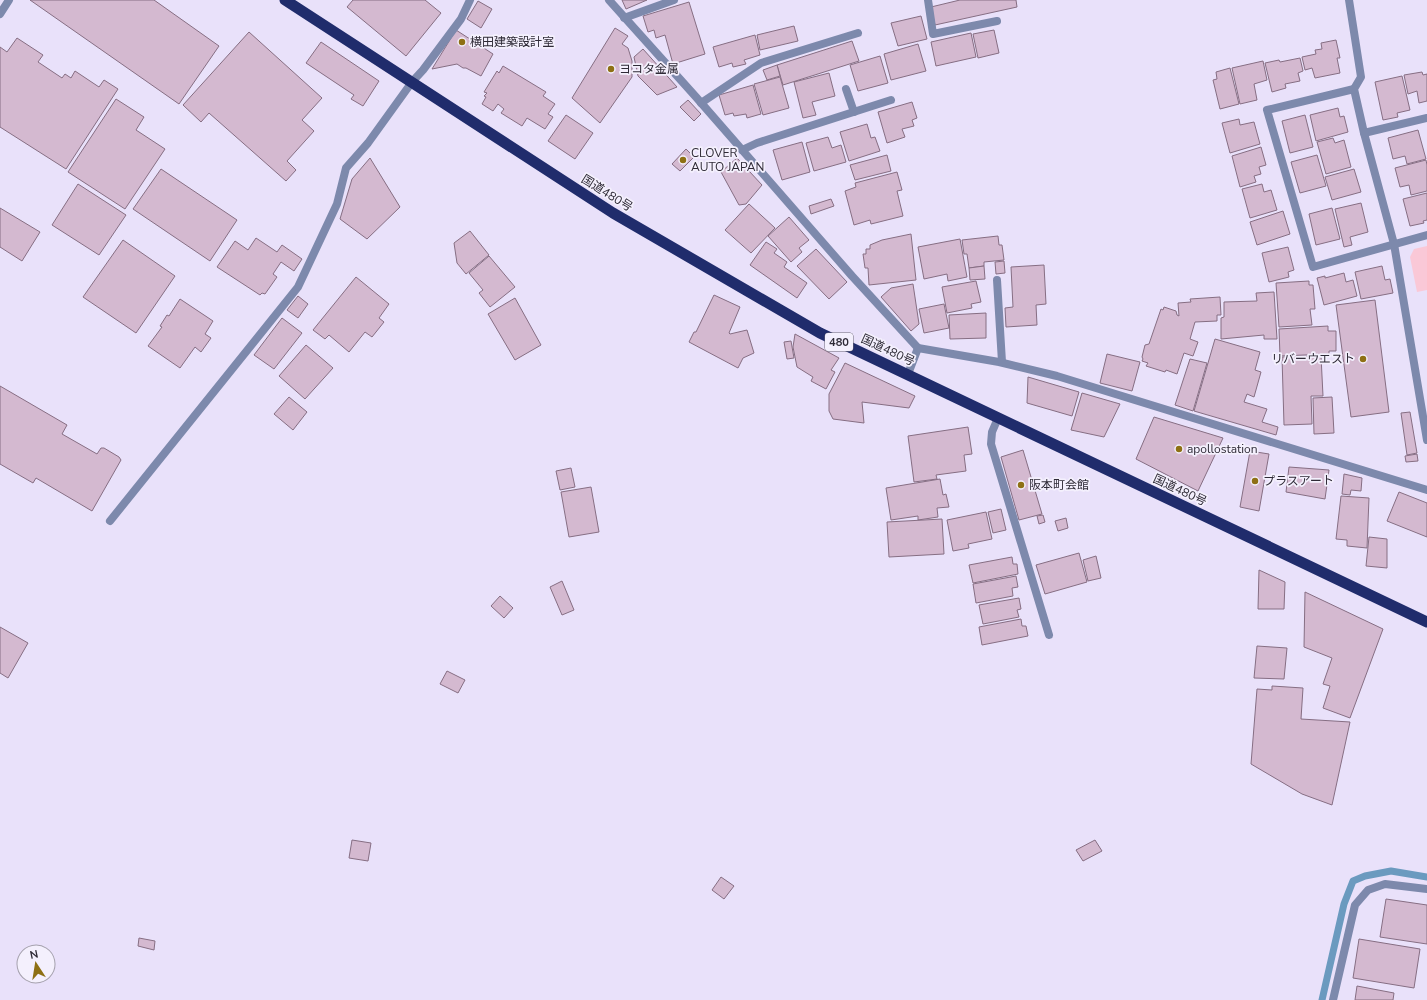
<svg xmlns="http://www.w3.org/2000/svg" width="1427" height="1000" font-family="'Nunito Sans','Noto Sans JP',sans-serif">
	<style>
		.green { fill: #fac8d7 }
		.lines { fill: none; stroke-linecap: round; stroke-linejoin: round }
		.stream { stroke: #6b9abf; stroke-width: 7 }
		.building { fill: #d4b9d0; stroke: #866e83 }
		.minor { stroke: #7d89ac; stroke-width: 8 }
		.trunk { stroke: #202c6c; stroke-width: 11 }
		.poi-dot { fill: #8e7014; stroke: #f4f0fd; stroke-width: 1.5 }
		.labels { text-anchor: middle; dominant-baseline: central; stroke-width: 3.5; stroke-linejoin: round; paint-order: stroke }
		.shield { fill: #f4f0fd; stroke: #696572; stroke-width: 1 }
		.shield-label { font-size: 11px; font-weight: bold; fill: #2e2a36 }
		.poi-label { font-size: 12px; fill: #2e2a36; stroke: #f4f0fd; text-anchor: start }
		.street-label { font-size: 12px; fill: #2e2a36; stroke: #f4f0fd }
	</style>
	<rect width="100%" height="100%" fill="#e9e1fa"/>
	<!-- green -->
	<path class="green" d="M1427 246V290L1417 292 1410 257 1414 249Z"/>
	<g class="lines">
		<!-- stream -->
		<path class="stream" d="M1322 1000 1344 904 1353 881 1365 876 1391 871 1427 877"/>
	</g>
	<!-- building -->
	<g class="building">
		<path d="M30 0H154L219 46 179 104Z"/>
		<path d="M353 0H425L441 13 406 56 347 7Z"/>
		<path d="M622 0H647L626 9Z"/>
		<path d="M960 0H1016L1017 7 935 25 931 7Z"/>
		<path d="M478 1 492 9 481 28 467 19Z"/>
		<path d="M689 2 705 54 673 64 665 35 656 38 654 30 648 32 643 16Z"/>
		<path d="M921 16 927 39 898 46 891 23Z"/>
		<path d="M794 26 798 41 760 50 757 35Z"/>
		<path d="M615 28 628 36 622 44 628 48 632 61V77L600 123 572 98Z"/>
		<path d="M456 30 493 54 481 76 466 68H463L457 64 432 69Z"/>
		<path d="M994 30 999 53 978 58 973 34Z"/>
		<path d="M249 32 322 98 302 120 314 131 287 161 296 170 286 181 209 113 201 122 183 105Z"/>
		<path d="M971 33 976 57 936 66 931 42Z"/>
		<path d="M755 35 760 55 744 60 746 64 733 67 732 63 719 67 713 47Z"/>
		<path d="M17 38 43 55 38 62 62 78 65 74 71 78 75 71 99 87 104 80 118 89 66 169 0 127V47L7 52Z"/>
		<path d="M1336 40 1340 58H1337L1340 73 1315 78 1312 68 1305 70 1302 57 1316 54 1315 50 1322 49 1321 43Z"/>
		<path d="M852 41 859 61 783 85 777 65Z"/>
		<path d="M321 42 379 81 363 106 351 99 354 95 306 63Z"/>
		<path d="M918 44 926 71 891 80 884 54Z"/>
		<path d="M643 49 677 87 657 95 638 76 634 57Z"/>
		<path d="M880 56 888 83 858 91 850 65Z"/>
		<path d="M1300 58 1303 71 1298 73 1300 81 1285 84 1286 88 1272 92 1265 63 1279 60 1280 62Z"/>
		<path d="M1263 61 1267 80 1254 84 1257 100 1240 104 1232 68Z"/>
		<path d="M777 65 780 76 767 80 763 70Z"/>
		<path d="M503 66 546 92 543 96 555 104 548 114 553 117 545 129 527 118 522 126 501 113 504 109 498 104 493 111 482 104 486 97 484 96 487 93 484 92 497 71 499 73Z"/>
		<path d="M1230 68 1239 104 1220 109 1213 80 1217 79 1216 72Z"/>
		<path d="M1422 72 1423 75 1427 74V101L1419 103 1417 91 1408 94 1404 75Z"/>
		<path d="M829 73 835 96 812 102 816 115 803 118 794 82Z"/>
		<path d="M1402 76 1410 110 1397 113 1398 117 1383 120 1375 82Z"/>
		<path d="M780 77 789 108 763 115 754 84Z"/>
		<path d="M753 85 761 114 747 118 746 114 734 116 733 113 725 115 719 95Z"/>
		<path d="M116 99 144 117 136 130 165 149 125 209 68 172Z"/>
		<path d="M688 100 701 114 694 121 680 107Z"/>
		<path d="M912 102 917 118 912 120 914 126 902 129 905 137 887 143 878 112Z"/>
		<path d="M1338 108 1340 117 1344 116 1348 132 1316 141 1310 115Z"/>
		<path d="M566 115 593 133 575 159 548 141Z"/>
		<path d="M1305 115 1313 147 1290 153 1282 121Z"/>
		<path d="M1239 119 1240 125 1254 122 1260 144 1230 153 1222 123Z"/>
		<path d="M867 124 871 138 875 137 880 151 849 161 840 132Z"/>
		<path d="M1418 130 1426 159 1407 164 1405 156 1393 159 1388 138Z"/>
		<path d="M828 137 832 148 841 145 846 162 814 171 806 143Z"/>
		<path d="M1333 138 1335 143 1344 140 1351 167 1326 174 1317 142Z"/>
		<path d="M802 142 810 172 782 180 773 150Z"/>
		<path d="M1261 147 1266 165 1259 167 1261 174 1254 176 1256 182 1240 187 1232 156Z"/>
		<path d="M686 149 694 157 680 171 672 164Z"/>
		<path d="M887 155 891 171 855 180 850 165Z"/>
		<path d="M1317 155 1326 186 1300 193 1291 162Z"/>
		<path d="M370 158 400 207 367 239 340 219 352 179Z"/>
		<path d="M737 158 762 185 746 204 739 205 721 172Z"/>
		<path d="M1426 160 1427 165V191L1411 195 1409 185 1400 187 1395 168Z"/>
		<path d="M161 169 237 220 210 261 133 209Z"/>
		<path d="M1354 169 1361 192 1332 200 1325 177Z"/>
		<path d="M897 172 902 190 897 191 903 216 871 224 870 220 854 225 845 191 856 187 855 183Z"/>
		<path d="M78 184 126 215 99 255 52 225Z"/>
		<path d="M1262 184 1264 192 1271 190 1277 210 1250 218 1242 189Z"/>
		<path d="M1427 193V220L1423 221 1424 223 1410 226 1403 199Z"/>
		<path d="M831 199 834 206 811 214 809 206Z"/>
		<path d="M1361 203 1368 232 1350 237 1352 245 1344 247 1335 209Z"/>
		<path d="M749 204 775 228 751 253 725 230Z"/>
		<path d="M0 208 40 232 22 261 0 247Z"/>
		<path d="M1332 208 1340 239 1316 245 1309 214Z"/>
		<path d="M1283 211 1290 234 1257 245 1250 222Z"/>
		<path d="M789 217 809 240 799 248 802 252 791 262 768 236Z"/>
		<path d="M470 231 489 255 466 274 457 263 454 243Z"/>
		<path d="M911 234 916 280 869 285 868 268H865L863 254H866V249H870V245L882 240Z"/>
		<path d="M998 236 999 245H1002L1004 260 984 262V266L969 268 967 254H964L962 240Z"/>
		<path d="M256 238 277 252 282 245 302 259 294 271 281 262 273 274 277 277 265 294 262 293 260 295 217 267 235 241 248 250Z"/>
		<path d="M960 239 967 277 948 281 947 274 924 279 918 247Z"/>
		<path d="M123 240 175 276 136 333 83 297Z"/>
		<path d="M766 242 777 249 774 253 787 262 784 267 807 283 797 298 750 265Z"/>
		<path d="M1288 247 1294 270 1288 272 1289 277 1269 282 1262 253Z"/>
		<path d="M816 249 847 282 829 299 797 266Z"/>
		<path d="M489 256 515 287 490 307 479 293 483 290 469 273Z"/>
		<path d="M1004 261 1005 273 996 274 995 262Z"/>
		<path d="M1044 265 1046 304 1036 305 1037 325 1006 327 1005 308 1013 307 1011 267Z"/>
		<path d="M984 266 985 279 970 280 969 268Z"/>
		<path d="M1382 266 1385 280 1390 279 1393 293 1361 299 1355 272Z"/>
		<path d="M1344 273 1346 282 1353 280 1357 296 1324 305 1317 278 1325 276V278Z"/>
		<path d="M356 277 389 304 379 318 384 322 372 337 365 332 349 352 329 335 325 339 313 330Z"/>
		<path d="M976 281 981 302 971 304 972 308 947 313 942 287Z"/>
		<path d="M1309 281V285H1313L1315 309H1310L1312 325 1279 327 1276 283Z"/>
		<path d="M913 284 919 324 911 331 881 297 891 288Z"/>
		<path d="M1274 292 1277 339H1264V335L1221 339V318L1224 317V302L1257 301 1256 293Z"/>
		<path d="M714 295 740 307 729 333 730 334 747 330 754 353 743 358 738 368 689 342 694 332H696Z"/>
		<path d="M298 296 308 304 298 318 287 310Z"/>
		<path d="M1220 297 1221 315H1217V321L1195 322 1190 339 1198 342 1193 356 1184 353 1177 374 1166 370 1165 372 1146 366 1148 363 1142 361 1143 359 1142 357 1145 345 1149 344 1161 309 1163 310 1164 307 1176 311 1177 315 1179 316 1178 303 1191 302 1190 299Z"/>
		<path d="M515 298 541 345 515 360 488 314Z"/>
		<path d="M180 299 213 321 205 334 211 338 201 352 195 347 180 368 148 346 162 327 160 326 167 315 169 316Z"/>
		<path d="M1375 300 1389 412 1351 417 1336 305Z"/>
		<path d="M944 304 949 328 924 333 919 309Z"/>
		<path d="M986 313V338L950 339 949 315Z"/>
		<path d="M282 318 302 333 274 369 254 355Z"/>
		<path d="M1328 326V331H1336V351H1329V354L1280 356 1279 329Z"/>
		<path d="M795 334 839 358 831 370 835 372 826 389 811 381 813 377 797 367 793 347Z"/>
		<path d="M1215 339 1260 352 1255 370 1261 372 1254 397 1247 394 1244 402 1267 409 1262 422 1278 427 1276 435 1194 411Z"/>
		<path d="M791 341 794 358 787 359 784 342Z"/>
		<path d="M306 345 333 368 305 399 279 376Z"/>
		<path d="M1107 354 1140 362 1132 391 1100 383Z"/>
		<path d="M1321 356 1323 396H1311L1312 424 1284 425 1282 357Z"/>
		<path d="M1190 359 1207 363 1193 411 1175 405Z"/>
		<path d="M845 363 915 396 909 408 862 402 864 423 833 419 829 411V394Z"/>
		<path d="M1028 377 1079 392 1072 416 1027 403Z"/>
		<path d="M0 386 67 425 62 434 97 454 101 448H104L119 457 121 460 92 511 36 478 33 483 0 464Z"/>
		<path d="M1082 393 1120 404 1104 437 1071 430Z"/>
		<path d="M289 397 307 412 293 430 274 414Z"/>
		<path d="M1332 397 1334 433 1314 434 1313 398Z"/>
		<path d="M1410 412 1417 453 1407 455 1401 413Z"/>
		<path d="M1154 417 1223 438 1198 491 1136 459Z"/>
		<path d="M968 427 972 454 964 455 966 471 936 475 937 479 914 482 908 436Z"/>
		<path d="M1023 450 1042 514 1019 520 1001 457Z"/>
		<path d="M1250 451 1269 454 1259 511 1240 507Z"/>
		<path d="M1417 454 1418 461 1406 462 1405 456Z"/>
		<path d="M1289 467 1329 470 1325 499 1286 492Z"/>
		<path d="M571 468 575 487 560 490 556 471Z"/>
		<path d="M1344 474 1362 478 1361 491 1351 490 1350 495 1342 494Z"/>
		<path d="M940 479 943 495 946 494 949 507 937 508 938 517 918 520V516L891 520 886 488Z"/>
		<path d="M591 487 599 532 569 537 561 492Z"/>
		<path d="M1399 492 1427 503V537L1387 521Z"/>
		<path d="M1341 496 1369 498 1367 548 1347 546V540L1336 539Z"/>
		<path d="M1001 509 1006 530 993 533 988 512Z"/>
		<path d="M986 512 992 539 968 544 969 548 953 551 947 520Z"/>
		<path d="M1043 515 1045 522 1039 524 1037 516Z"/>
		<path d="M1066 518 1068 528 1058 531 1055 521Z"/>
		<path d="M942 519 944 554 889 557 887 522Z"/>
		<path d="M1369 537 1387 539V568L1366 566Z"/>
		<path d="M1079 553 1087 582 1045 594 1036 565Z"/>
		<path d="M1096 556 1101 578 1088 581 1083 560Z"/>
		<path d="M1012 557 1013 564H1017L1018 574 973 583 969 565Z"/>
		<path d="M1259 570 1285 582 1284 609H1258Z"/>
		<path d="M1016 576 1018 587 1012 588 1013 596 976 603 973 584Z"/>
		<path d="M562 581 574 610 562 615 550 587Z"/>
		<path d="M1305 592 1383 629 1350 718 1323 708 1330 686 1323 684 1332 658 1304 647Z"/>
		<path d="M500 596 513 608 504 618 491 606Z"/>
		<path d="M1019 598 1021 609 1017 610 1019 617 983 624 979 605Z"/>
		<path d="M1021 619 1022 626H1026L1028 636 982 645 979 627Z"/>
		<path d="M0 627 28 643 8 678 0 673Z"/>
		<path d="M1257 646 1287 648 1284 679 1254 678Z"/>
		<path d="M447 671 465 680 458 693 440 684Z"/>
		<path d="M1272 686 1303 688 1301 719 1350 722 1332 805 1302 794 1251 764 1257 689 1272 690Z"/>
		<path d="M352 840 371 843 368 861 349 858Z"/>
		<path d="M1095 840 1102 851 1083 861 1076 850Z"/>
		<path d="M721 877 734 886 724 899 712 890Z"/>
		<path d="M1386 899 1427 905V944L1380 937Z"/>
		<path d="M139 938 155 941 154 950 138 946Z"/>
		<path d="M1359 939 1420 949 1414 988 1353 978Z"/>
		<path d="M1357 986 1394 993 1393 1000H1355Z"/>
	</g>
	<g class="lines">
		<!-- minor -->
		<g class="minor">
			<path d="M609 0 696 97 852 276 918 348 999 362 1057 376 1427 490"/>
			<path d="M928 0 933 34 997 21"/>
			<path d="M1349 0 1361 77 1354 89 1364 133 1394 244 1427 440"/>
			<path d="M0 14 9 0"/>
			<path d="M624 18 674 0"/>
			<path d="M846 89 854 112"/>
			<path d="M1354 89 1267 110 1313 267 1427 235"/>
			<path d="M701 103 761 63 858 33"/>
			<path d="M1364 133 1427 118"/>
			<path d="M742 150 757 143 891 100"/>
			<path d="M997 280 1002 362"/>
			<path d="M908 374 918 348"/>
			<path d="M998 418 992 432 991 444 1049 635"/>
			<path d="M110 521 298 287 337 204 346 168 368 143 412 82 423 70 461 19 470 0"/>
			<path d="M1333 1000 1355 905 1368 890 1385 884 1427 889"/>
		</g>
		<!-- trunk -->
		<path class="trunk" d="M285 0 613 213 820 333 1427 622"/>
	</g>
	<!-- markers -->
	<g class="poi-dot">
		<circle cx="462" cy="42" r="4"/>
		<circle cx="611" cy="69" r="4"/>
		<circle cx="683" cy="160" r="4"/>
		<circle cx="1363" cy="359" r="4"/>
		<circle cx="1179" cy="449" r="4"/>
		<circle cx="1255" cy="481" r="4"/>
		<circle cx="1021" cy="485" r="4"/>
	</g>
	<g class="labels">
		<!-- shield labels -->
		<rect class="shield" x="825" y="333" width="28" height="18" rx="3"/>
		<g class="shield-label">
			<text x="839" y="342">480</text>
		</g>
		<!-- poi labels -->
		<g class="poi-label">
			<text x="470" y="42">横田建築設計室</text>
			<text x="619" y="69">ヨコタ金属</text>
			<text x="691" y="153">CLOVER<tspan x="691" dy="14">AUTO JAPAN</tspan></text>
			<text x="1355" y="359" text-anchor="end">リバーウエスト</text>
			<text x="1187" y="449">apollostation</text>
			<text x="1263" y="481">プラスアート</text>
			<text x="1029" y="485">阪本町会館</text>
		</g>
		<!-- street labels -->
		<g class="street-label">
			<text transform="translate(607 193) rotate(32)">国道480号</text>
			<text transform="translate(888 350) rotate(25)">国道480号</text>
			<text transform="translate(1180 490) rotate(25)">国道480号</text>
		</g>
	</g>
	<!-- north arrow -->
	<g transform="translate(36 964) rotate(348)"><circle r="19" fill="#f4f0fd" stroke="#a5a1ad"/>
	<path d="M0-3L7 15L0 10L-7 15Z" fill="#8e7014"/>
	<text y="-6" font-size="11" font-weight="bold" text-anchor="middle" fill="#2e2a36">N</text>
	</g>
</svg>
